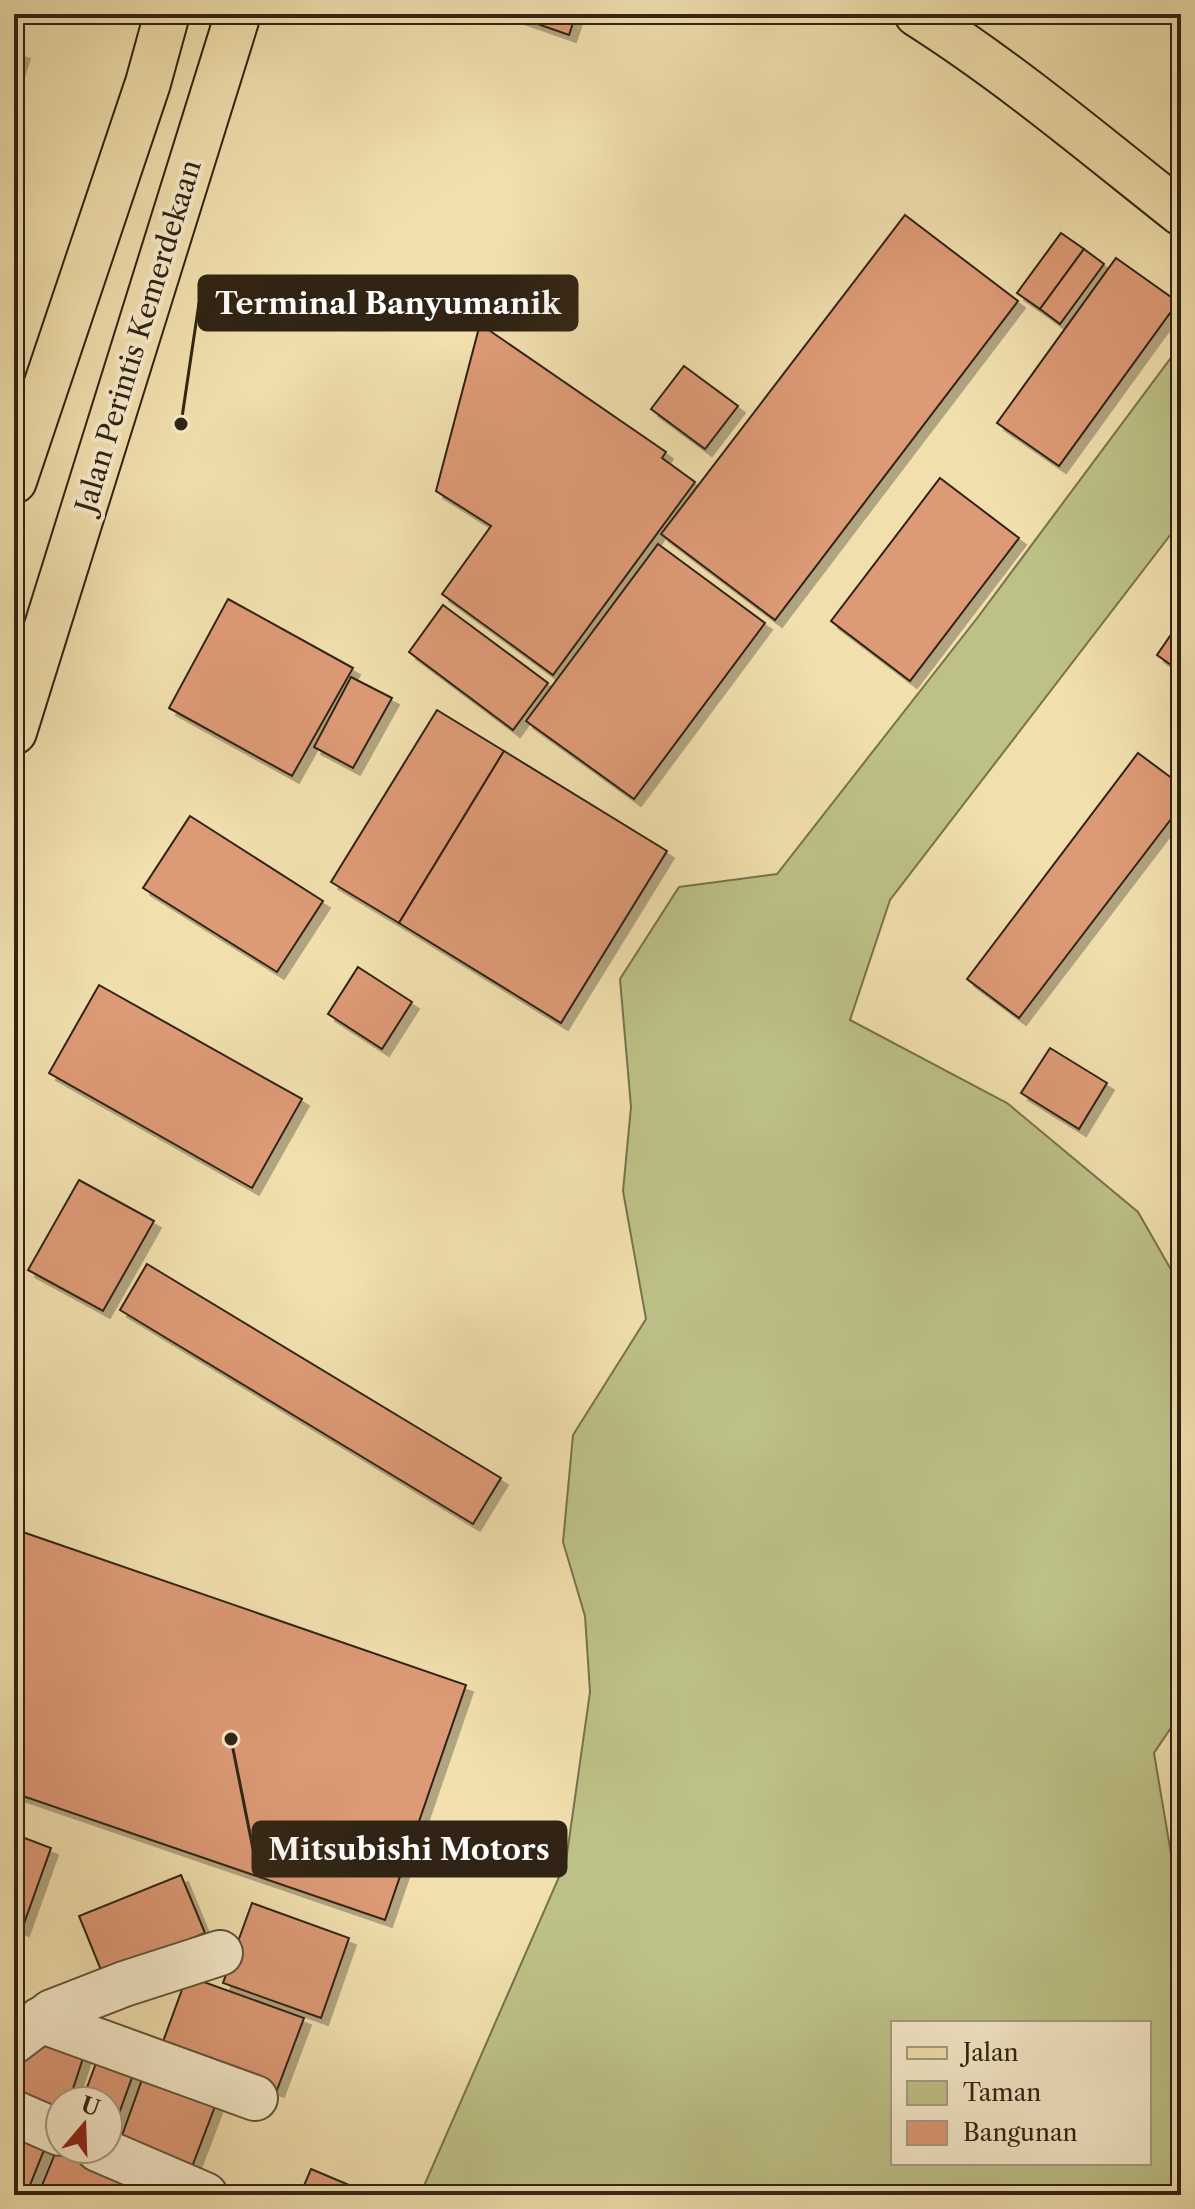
<svg xmlns="http://www.w3.org/2000/svg" width="1195" height="2209" font-family="'Libre Caslon Text',serif">
	<style>
		.green { fill: #bdc188; stroke: #77724e; stroke-width: 2; fill-rule: evenodd }
		.building { fill: #dd9a76; stroke: #312414; stroke-width: 2; filter: url(#shadow) }
		.lines { fill: none; stroke-linecap: round; stroke-linejoin: round }
		.minor-casing { stroke: #61533a; stroke-width: 48 }
		.major-casing { stroke: #312414; stroke-width: 48 }
		.highway-casing { stroke: #312414; stroke-width: 48 }
		.minor { stroke: #f6eaca; stroke-width: 44 }
		.major { stroke: #f1dfae; stroke-width: 44 }
		.highway { stroke: #f1dfae; stroke-width: 44 }
		.labels { text-anchor: middle; dominant-baseline: central; stroke-width: 8; stroke-linejoin: round; paint-order: stroke }
		.street-label { font-size: 28px; fill: #312414; stroke: #f6eaca }
		.leader { fill: none; stroke: #312414; stroke-width: 3 }
		.callout-dot { fill: #312414; stroke: #f6eaca; stroke-width: 3 }
		.callout { fill: #312414; stroke: #312414; stroke-width: 3 }
		.callout-label { font-size: 30px; text-anchor: middle; font-weight: bold; fill: #fff }
	</style>
	<defs>
		<filter id="shadow"><feDropShadow dx="7" dy="7" stdDeviation="0" flood-color="#0004"/></filter>
	</defs>
	<rect width="100%" height="100%" fill="#f1dfae"/>
	<filter id="stains"><feTurbulence type="fractalNoise" baseFrequency=".0025" numOctaves="4"/><feColorMatrix values="0 0 0 0 .2 0 0 0 0 .09 0 0 0 0 .02 0 0 0 .5 -.17"/></filter>
	<radialGradient id="worn" r=".72"><stop offset=".6" stop-color="#630" stop-opacity="0"/><stop offset="1" stop-color="#630" stop-opacity=".3"/></radialGradient>
	<!-- green -->
	<path class="green" d="M1179 347 1181 521 890 900 850 1020 1007 1103 1138 1212 1181 1287V1713L1154 1753 1181 1913V2195H420L566 1861 590 1692 585 1616 563 1542 573 1435 646 1319 623 1191 631 1107 620 979 679 887 777 874 978 617ZM893 2023H1149V2163H893Z"/>
	<!-- building -->
	<g class="building">
		<path d="M509 14H576L569 35Z"/>
		<path d="M14 49 23 52 14 79Z"/>
		<path d="M905 215 1018 301 775 620 661 534Z"/>
		<path d="M1061 233 1084 249 1040 309 1017 293Z"/>
		<path d="M1084 249 1104 264 1060 324 1040 309Z"/>
		<path d="M1116 258 1178 302 1059 466 997 423Z"/>
		<path d="M480 324 666 452 662 458 695 482 553 675 442 594 491 526 436 491Z"/>
		<path d="M684 366 738 406 705 449 651 409Z"/>
		<path d="M940 478 1019 538 910 681 831 621Z"/>
		<path d="M658 544 765 623 634 799 526 721Z"/>
		<path d="M228 599 353 668 292 776 169 708Z"/>
		<path d="M443 605 548 683 513 730 409 652Z"/>
		<path d="M1181 620V672L1157 655Z"/>
		<path d="M351 677 392 698 353 768 314 747Z"/>
		<path d="M437 710 504 751 399 923 331 882Z"/>
		<path d="M504 751 667 851 561 1023 399 923Z"/>
		<path d="M1138 753 1181 785V806L1019 1018 967 979Z"/>
		<path d="M190 816 323 901 277 972 143 888Z"/>
		<path d="M358 967 412 1002 382 1049 328 1014Z"/>
		<path d="M99 985 302 1099 252 1188 49 1073Z"/>
		<path d="M1050 1048 1107 1083 1079 1129 1021 1093Z"/>
		<path d="M79 1180 154 1221 103 1311 28 1270Z"/>
		<path d="M147 1264 501 1478 473 1524 120 1310Z"/>
		<path d="M14 1529 466 1685 385 1920 14 1793Z"/>
		<path d="M14 1834 51 1848 22 1929 14 1926Z"/>
		<path d="M181 1875 205 1933 103 1975 79 1916Z"/>
		<path d="M252 1903 349 1938 321 2018 223 1983Z"/>
		<path d="M187 1976 304 2018 277 2090 161 2047Z"/>
		<path d="M31 2039 84 2055 69 2101H60V2112L14 2098Z"/>
		<path d="M102 2047 138 2061 109 2141 108 2101H82Z"/>
		<path d="M144 2074 217 2101 190 2172 119 2144Z"/>
		<path d="M14 2132 46 2145 26 2195H14Z"/>
		<path d="M58 2146 155 2185 151 2195H38Z"/>
		<path d="M311 2169 361 2190 359 2195H300Z"/>
	</g>
	<g class="lines">
		<!-- minor casing -->
		<g class="minor-casing">
			<g id="minor">
				<path d="M40 2020 255 2098"/>
				<path d="M14 2041 52 2012 124 1984 220 1953"/>
				<path d="M14 2113 60 2133"/>
				<path d="M98 2149 205 2195"/>
			</g>
		</g>
		<!-- major casing -->
		<g class="major-casing">
			<path id="major" d="M917 14C1010 73 1095 145 1181 213"/>
		</g>
		<!-- highway casing -->
		<g class="highway-casing">
			<g id="highway">
				<path d="M14 481 148 83 167 14"/>
				<path d="M14 732 238 14"/>
			</g>
		</g>
		<!-- minor -->
		<use href="#minor" class="minor"/>
		<!-- major -->
		<use href="#major" class="major"/>
		<!-- highway -->
		<use href="#highway" class="highway"/>
	</g>
	<g class="labels">
		<!-- street labels -->
		<g class="street-label">
			<text transform="translate(138 336) rotate(-73)">Jalan Perintis Kemerdekaan</text>
		</g>
	</g>
	<!-- callouts -->
	<path class="leader" d="M181 424L199 303M231 1739L253 1849"/>
	<g class="callout-dot">
		<circle cx="181" cy="424" r="8"/>
		<circle cx="231" cy="1739" r="8"/>
	</g>
	<g class="callout">
		<rect x="199" y="276" width="378" height="54" rx="8"/>
		<rect x="253" y="1822" width="313" height="54" rx="8"/>
	</g>
	<g class="callout-label">
		<text x="388" y="314">Terminal Banyumanik</text>
		<text x="409" y="1860">Mitsubishi Motors</text>
	</g>
	<!-- margin -->
	<rect width="1195" height="2209" fill="none" stroke="#f1dfae" stroke-width="48"/>
	<rect x="16" y="16" width="1163" height="2177" fill="none" stroke="#312414" stroke-width="4"/>
	<rect x="24" y="24" width="1147" height="2161" fill="none" stroke="#312414" stroke-width="2"/>
	<!-- legend -->
	<rect x="891" y="2021" width="260" height="144" fill="#f6eaca" stroke="#a79b81" stroke-width="2"/>
	<rect x="907" y="2047" width="40" height="12" fill="#f1dfae" stroke="#a79b81" stroke-width="2"/>
	<text x="963" y="2061" font-size="24" fill="#312414">Jalan</text>
	<rect x="907" y="2081" width="40" height="24" fill="#bdc188" stroke="#a79b81" stroke-width="2"/>
	<text x="963" y="2101" font-size="24" fill="#312414">Taman</text>
	<rect x="907" y="2121" width="40" height="24" fill="#dd9a76" stroke="#a79b81" stroke-width="2"/>
	<text x="963" y="2141" font-size="24" fill="#312414">Bangunan</text>
	<!-- north arrow -->
	<g transform="translate(84 2125) rotate(19)"><circle r="38" fill="#f6eaca" stroke="#a79b81" stroke-width="2"/>
	<path d="M0-6L14 30L0 20L-14 30Z" fill="#8f2418"/>
	<text y="-12" font-size="22" font-weight="bold" text-anchor="middle" fill="#312414">U</text>
	</g>
	<rect width="100%" height="100%" filter="url(#stains)"/>
	<rect width="100%" height="100%" fill="url(#worn)"/>
</svg>
